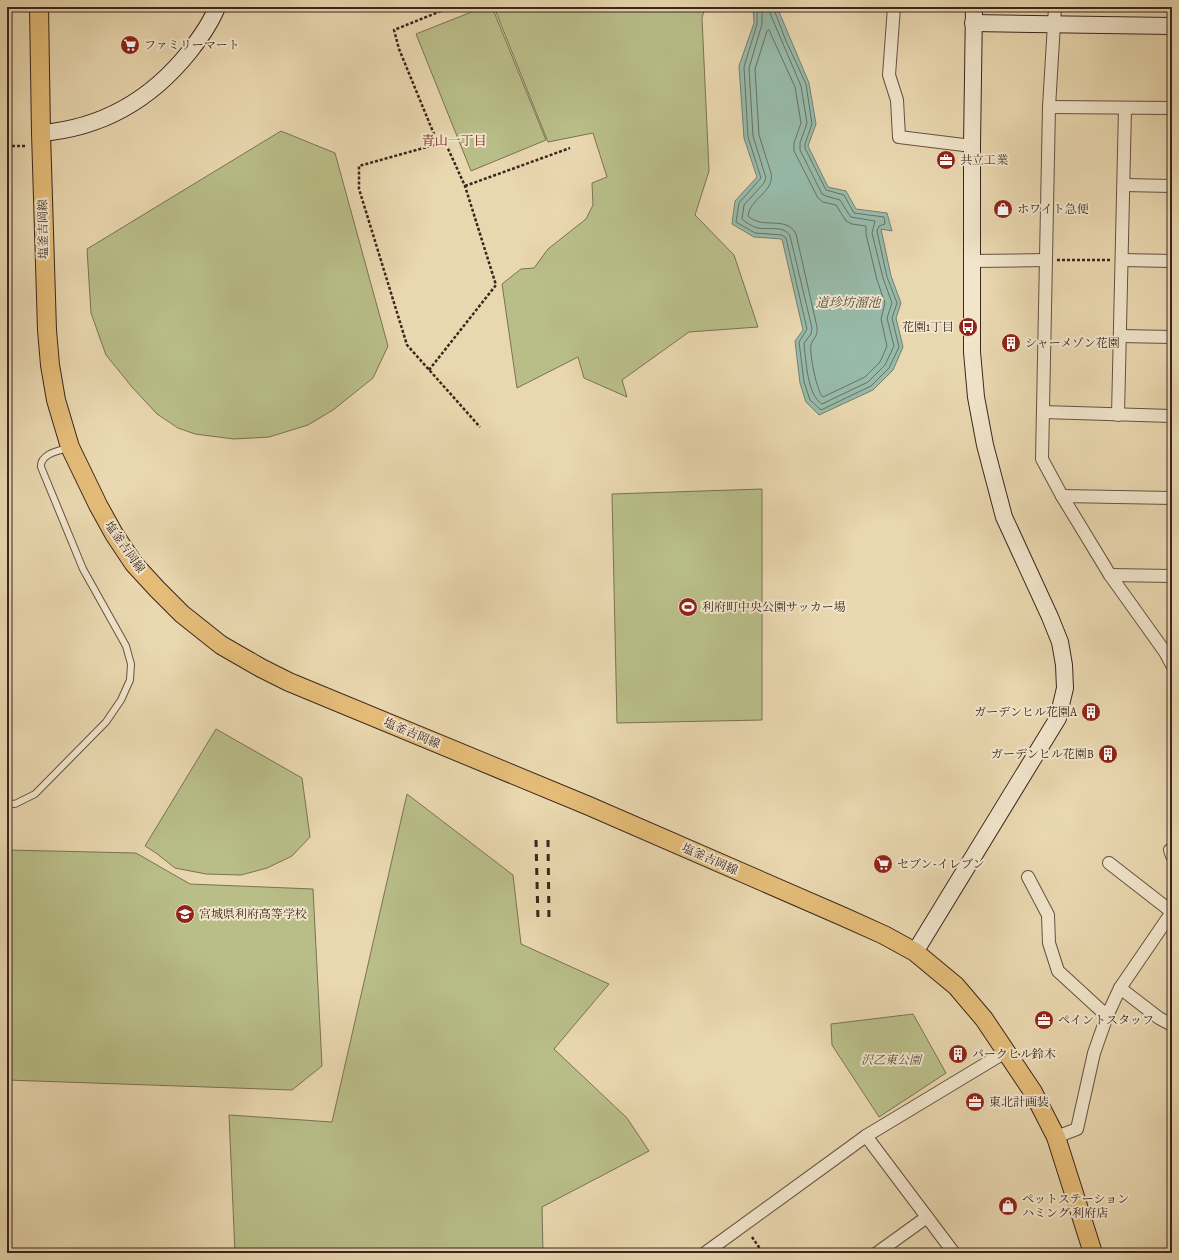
<svg xmlns="http://www.w3.org/2000/svg" width="1179" height="1260" font-family="Alegreya,'Noto Serif JP',serif">
	<style>
		.green { fill: #b9be89; stroke: #7a7254 }
		.water { fill: #97baa9; stroke: #727f71 }
		.lines { fill: none; stroke-linecap: round; stroke-linejoin: round }
		.shore { stroke: #697064; stroke-width: 1 }
		.lane-casing { stroke: #665242; stroke-width: 8 }
		.street-casing { stroke: #665242; stroke-width: 14 }
		.secondary-casing { stroke: #3b261e; stroke-width: 18 }
		.primary-casing { stroke: #3b261e; stroke-width: 20 }
		.path { stroke: #3b261e; stroke-width: 2.5; stroke-dasharray: 3 2; stroke-linecap: butt }
		.lane { stroke: #f1e5cb; stroke-width: 6 }
		.street { stroke: #f1e5cb; stroke-width: 12 }
		.secondary { stroke: #f1e5cb; stroke-width: 16 }
		.primary { stroke: #e4bc78; stroke-width: 18 }
		.rail { stroke: #3b261e; stroke-width: 3; stroke-dasharray: 7 7; stroke-linecap: butt }
		.labels { text-anchor: middle; dominant-baseline: central; stroke-width: 4; stroke-linejoin: round; paint-order: stroke }
		.poi-label { font-size: 12px; fill: #3b261e; stroke: #f1e5cb; text-anchor: start }
		.street-label { font-size: 12px; fill: #3b261e; stroke: #f1e5cb }
		.park-label { font-size: 12px; font-style: italic; fill: #5a4c39; stroke: #f1e5cb }
		.neighbourhood-label { font-size: 13px; fill: #7a1f14; stroke: #f1e5cb }
		.water-label { font-size: 13px; font-style: italic; fill: #524b41; stroke: #f1e5cb }
	</style>
	<rect width="100%" height="100%" fill="#e9d7af"/>
	<filter id="stains"><feTurbulence type="fractalNoise" baseFrequency=".005" numOctaves="4"/><feColorMatrix values="0 0 0 0 .2 0 0 0 0 .09 0 0 0 0 .02 0 0 0 .5 -.17"/></filter>
	<radialGradient id="worn" r=".72"><stop offset=".6" stop-color="#630" stop-opacity="0"/><stop offset="1" stop-color="#630" stop-opacity=".3"/></radialGradient>
	<!-- green -->
	<g class="green">
		<path d="M484 7H492L546 140 471 171 416 34Z"/>
		<path d="M494 7H705L702 18 709 171 695 215 734 255 758 327 689 332 622 380 627 397 584 378 578 357 517 388 502 284 521 269 534 268 548 249 586 219 593 205 592 183 607 177 593 133 548 142Z"/>
		<path d="M281 131 335 153 388 346 373 378 333 410 308 425 269 437 234 439 195 434 178 428 157 414 132 387 106 355 91 313 87 249Z"/>
		<path d="M762 489V720L617 723 612 494Z"/>
		<path d="M216 729 302 778 310 837 292 856 267 868 241 875 206 874 175 868 156 853 145 846Z"/>
		<path d="M407 794 513 875 521 944 609 984 554 1049 627 1118 649 1151 542 1207 543 1253H235L229 1115 332 1122Z"/>
		<path d="M7 850 136 853 190 884 313 889 322 1066 292 1090 7 1080Z"/>
		<path d="M913 1014 946 1073 879 1117 832 1045 831 1024Z"/>
	</g>
	<!-- water -->
	<path class="water" d="M753 7H777L809 83 816 124 808 146 828 187 846 191 856 209 887 213 892 231 881 229 891 276 901 303 896 318 903 347 893 370 873 390 819 415 806 402 800 383 795 341 803 330 782 239 754 237 732 224 735 201 757 177 744 138 739 66 754 23Z"/>
	<g class="lines">
		<!-- shore -->
		<g class="shore">
			<path d="M757 7V24L744 67 748 137 761 178 739 203 736 222 755 233 782 235 786 238 807 329 799 342 804 382 810 400 821 410 871 386 889 368 899 347 892 318 897 303 887 277 877 231 879 226 885 224 884 217 854 213 844 195 826 190 805 148V144L812 124 806 84 786 41 773 7"/>
			<path d="M762 7V24L749 68 753 136 766 178 764 183 744 205 742 219C745 222 753 227 758 228 769 230 784 225 790 236L812 328 811 334 804 343C806 360 807 395 822 404L868 382 885 365 894 346 887 318 892 303 883 278 872 233 875 221 851 217 848 213 840 200 826 196 822 194 800 150V143L807 123 801 86 769 11 768 7"/>
			<path d="M769 30 795 87 801 123 794 143V151L818 198 823 202 836 205 846 221 852 224 866 226V234L877 280 885 303 881 319 887 346 880 362 865 377 823 397C817 393 809 352 811 345 813 337 818 338 817 327L796 234C786 215 763 230 748 216 750 198 775 192 771 173L759 135 755 69 767 31Z"/>
		</g>
		<!-- lane casing -->
		<g class="lane-casing">
			<path id="lane" d="M7 803 15 804 35 794 106 722 121 700 130 680 131 664 126 646 83 569 41 467C40 454 58 451 68 448"/>
		</g>
		<!-- street casing -->
		<g class="street-casing">
			<g id="street">
				<path d="M894 7 889 75 897 100 899 137 972 146"/>
				<path d="M1055 7 1049 107 1042 459 1062 496 1110 575 1165 652 1172 665"/>
				<path d="M1049 107 1172 108"/>
				<path d="M1124 185 1172 186"/>
				<path d="M1122 260 1172 261"/>
				<path d="M972 261 1046 260"/>
				<path d="M1120 336 1172 337"/>
				<path d="M1043 412 1172 416"/>
				<path d="M1118 415 1125 108"/>
				<path d="M1062 496 1172 498"/>
				<path d="M1110 575 1172 576"/>
				<path d="M1170 850 1172 856"/>
				<path d="M1109 863 1172 912"/>
				<path d="M1028 877 1048 915 1049 943 1058 971 1107 1016"/>
				<path d="M1120 988 1159 1018 1172 1025"/>
				<path d="M866 1136 954 1253"/>
				<path d="M1056 1137 1077 1129 1094 1053 1107 1016 1120 988 1172 912"/>
				<path d="M705 1253 866 1136 1007 1051"/>
				<path d="M877 1253 927 1217"/>
			</g>
		</g>
		<!-- secondary casing -->
		<g class="secondary-casing">
			<g id="secondary">
				<path d="M973 23 1172 26"/>
				<path d="M41 133C103 128 151 100 190 51 200 38 211 23 217 7"/>
				<path d="M915 952 1058 718 1065 688 1064 665 1060 642 1050 617 1004 517 985 445 976 397 972 352V146L974 7"/>
			</g>
		</g>
		<!-- primary casing -->
		<g class="primary-casing">
			<path id="primary" d="M39 7 41 133 47 330 50 365 56 400 70 447 98 505 114 534 134 564 157 589 182 614 221 645 261 668 289 682 589 806 844 917 884 935 915 952 956 986 984 1019 1033 1092 1056 1137 1093 1253"/>
		</g>
		<!-- path -->
		<g class="path">
			<path d="M438 144 399 49 394 30 451 7"/>
			<path d="M7 146H26"/>
			<path d="M465 186 570 148"/>
			<path d="M1057 260H1110"/>
			<path d="M429 370 496 285 465 186 445 142 359 166V189L407 345 480 427"/>
			<path d="M752 1237 763 1253"/>
		</g>
		<!-- lane -->
		<use href="#lane" class="lane"/>
		<!-- street -->
		<use href="#street" class="street"/>
		<!-- secondary -->
		<use href="#secondary" class="secondary"/>
		<!-- primary -->
		<use href="#primary" class="primary"/>
		<!-- rail -->
		<g class="rail">
			<path d="M536 840 538 922"/>
			<path d="M548 840 549 922"/>
		</g>
	</g>
	<!-- icons -->
	<defs>
		<g id="supermarket-disc" transform="scale(1)"><circle r="9.5" fill="#8f2418" stroke="#f1e5cb"/><path d="M-6-5.5h2.5l.6 2H6L4.5 2H-2.5L-4.4-4H-6ZM-1.5 3.2a1.3 1.3 0 1 0 .1 0ZM3 3.2a1.3 1.3 0 1 0 .1 0Z" fill="#fff"/></g>
		<g id="office-disc" transform="scale(1)"><circle r="9.5" fill="#8f2418" stroke="#f1e5cb"/><path d="M-6-3h4V-5.5h4V-3h4V5H-6ZM-1-4.5V-3h2v-1.5ZM-6 0V1H6V0Z" fill="#fff"/></g>
		<g id="shop-disc" transform="scale(1)"><circle r="9.5" fill="#8f2418" stroke="#f1e5cb"/><path d="M-5-2.5h2.3a2.7 3.5 0 0 1 5.4 0H5L5.5 6h-11ZM-1.5-2.5h3a1.5 2.3 0 0 0-3 0Z" fill="#fff"/></g>
		<g id="bus-disc" transform="scale(1)"><circle r="9.5" fill="#8f2418" stroke="#f1e5cb"/><path d="M-5-6H5V4H4V6H2V4H-2V6H-4V4H-5ZM-3.5-4V0h7V-4ZM-3.5 1.2v1.5H-2V1.2ZM2 1.2v1.5H3.5V1.2Z" fill="#fff"/></g>
		<g id="building-disc" transform="scale(1)"><circle r="9.5" fill="#8f2418" stroke="#f1e5cb"/><path d="M-4-6H4V6H1V3H-1V6H-4ZM-2.5-4.3h1.7v1.8h-1.7ZM.8-4.3h1.7v1.8H.8ZM-2.5-1h1.7V.8h-1.7ZM.8-1h1.7V.8H.8Z" fill="#fff"/></g>
		<g id="stadium-disc" transform="scale(1)"><circle r="9.5" fill="#8f2418" stroke="#f1e5cb"/><path d="M0-5a6.5 5 0 1 0 0 10a6.5 5 0 1 0 0-10ZM-3.5-1.8h7v3.6h-7Z" fill="#fff"/></g>
		<g id="school-disc" transform="scale(1)"><circle r="9.5" fill="#8f2418" stroke="#f1e5cb"/><path d="M0-5L7-2L0 1L-7-2ZM-4 1L0 2.5L4 1V4Q0 6-4 4Z" fill="#fff"/></g>
	</defs>
	<g fill-rule="evenodd">
		<use href="#supermarket-disc" x="130" y="45"/>
		<use href="#office-disc" x="946" y="160"/>
		<use href="#shop-disc" x="1003" y="209"/>
		<use href="#bus-disc" x="968" y="327"/>
		<use href="#building-disc" x="1011" y="343"/>
		<use href="#stadium-disc" x="688" y="607"/>
		<use href="#building-disc" x="1091" y="712"/>
		<use href="#building-disc" x="1108" y="754"/>
		<use href="#supermarket-disc" x="883" y="864"/>
		<use href="#school-disc" x="185" y="914"/>
		<use href="#office-disc" x="1044" y="1020"/>
		<use href="#building-disc" x="958" y="1054"/>
		<use href="#office-disc" x="975" y="1102"/>
		<use href="#shop-disc" x="1008" y="1206"/>
	</g>
	<g class="labels">
		<!-- poi labels -->
		<g class="poi-label">
			<text x="144" y="45">ファミリーマート</text>
			<text x="960" y="160">共立工業</text>
			<text x="1017" y="209">ホワイト急便</text>
			<text x="954" y="327" text-anchor="end">花園1丁目</text>
			<text x="1025" y="343">シャーメゾン花園</text>
			<text x="702" y="607">利府町中央公園サッカー場</text>
			<text x="1077" y="712" text-anchor="end">ガーデンヒル花園A</text>
			<text x="1094" y="754" text-anchor="end">ガーデンヒル花園B</text>
			<text x="897" y="864">セブン-イレブン</text>
			<text x="199" y="914">宮城県利府高等学校</text>
			<text x="1058" y="1020">ペイントスタッフ</text>
			<text x="972" y="1054">パークヒル鈴木</text>
			<text x="989" y="1102">東北計画装</text>
			<text x="1022" y="1199">ペットステーション<tspan x="1022" dy="14">ハミング 利府店</tspan></text>
		</g>
		<!-- street labels -->
		<g class="street-label">
			<text transform="translate(43 229) rotate(-91)">塩釜吉岡線</text>
			<text transform="translate(125 547) rotate(55)">塩釜吉岡線</text>
			<text transform="translate(412 733) rotate(23)">塩釜吉岡線</text>
			<text transform="translate(710 859) rotate(24)">塩釜吉岡線</text>
		</g>
		<!-- park labels -->
		<g class="park-label">
			<text x="891" y="1060">沢乙東公園</text>
		</g>
		<!-- neighbourhood labels -->
		<g class="neighbourhood-label">
			<text x="454" y="140">青山一丁目</text>
		</g>
		<!-- water labels -->
		<g class="water-label">
			<text x="848" y="302">道珍坊溜池</text>
		</g>
	</g>
	<!-- margin -->
	<rect width="1179" height="1260" fill="none" stroke="#e9d7af" stroke-width="24"/>
	<rect x="8" y="8" width="1163" height="1244" fill="none" stroke="#3b261e" stroke-width="2"/>
	<rect x="12" y="12" width="1155" height="1236" fill="none" stroke="#3b261e"/>
	<rect width="100%" height="100%" filter="url(#stains)"/>
	<rect width="100%" height="100%" fill="url(#worn)"/>
</svg>
